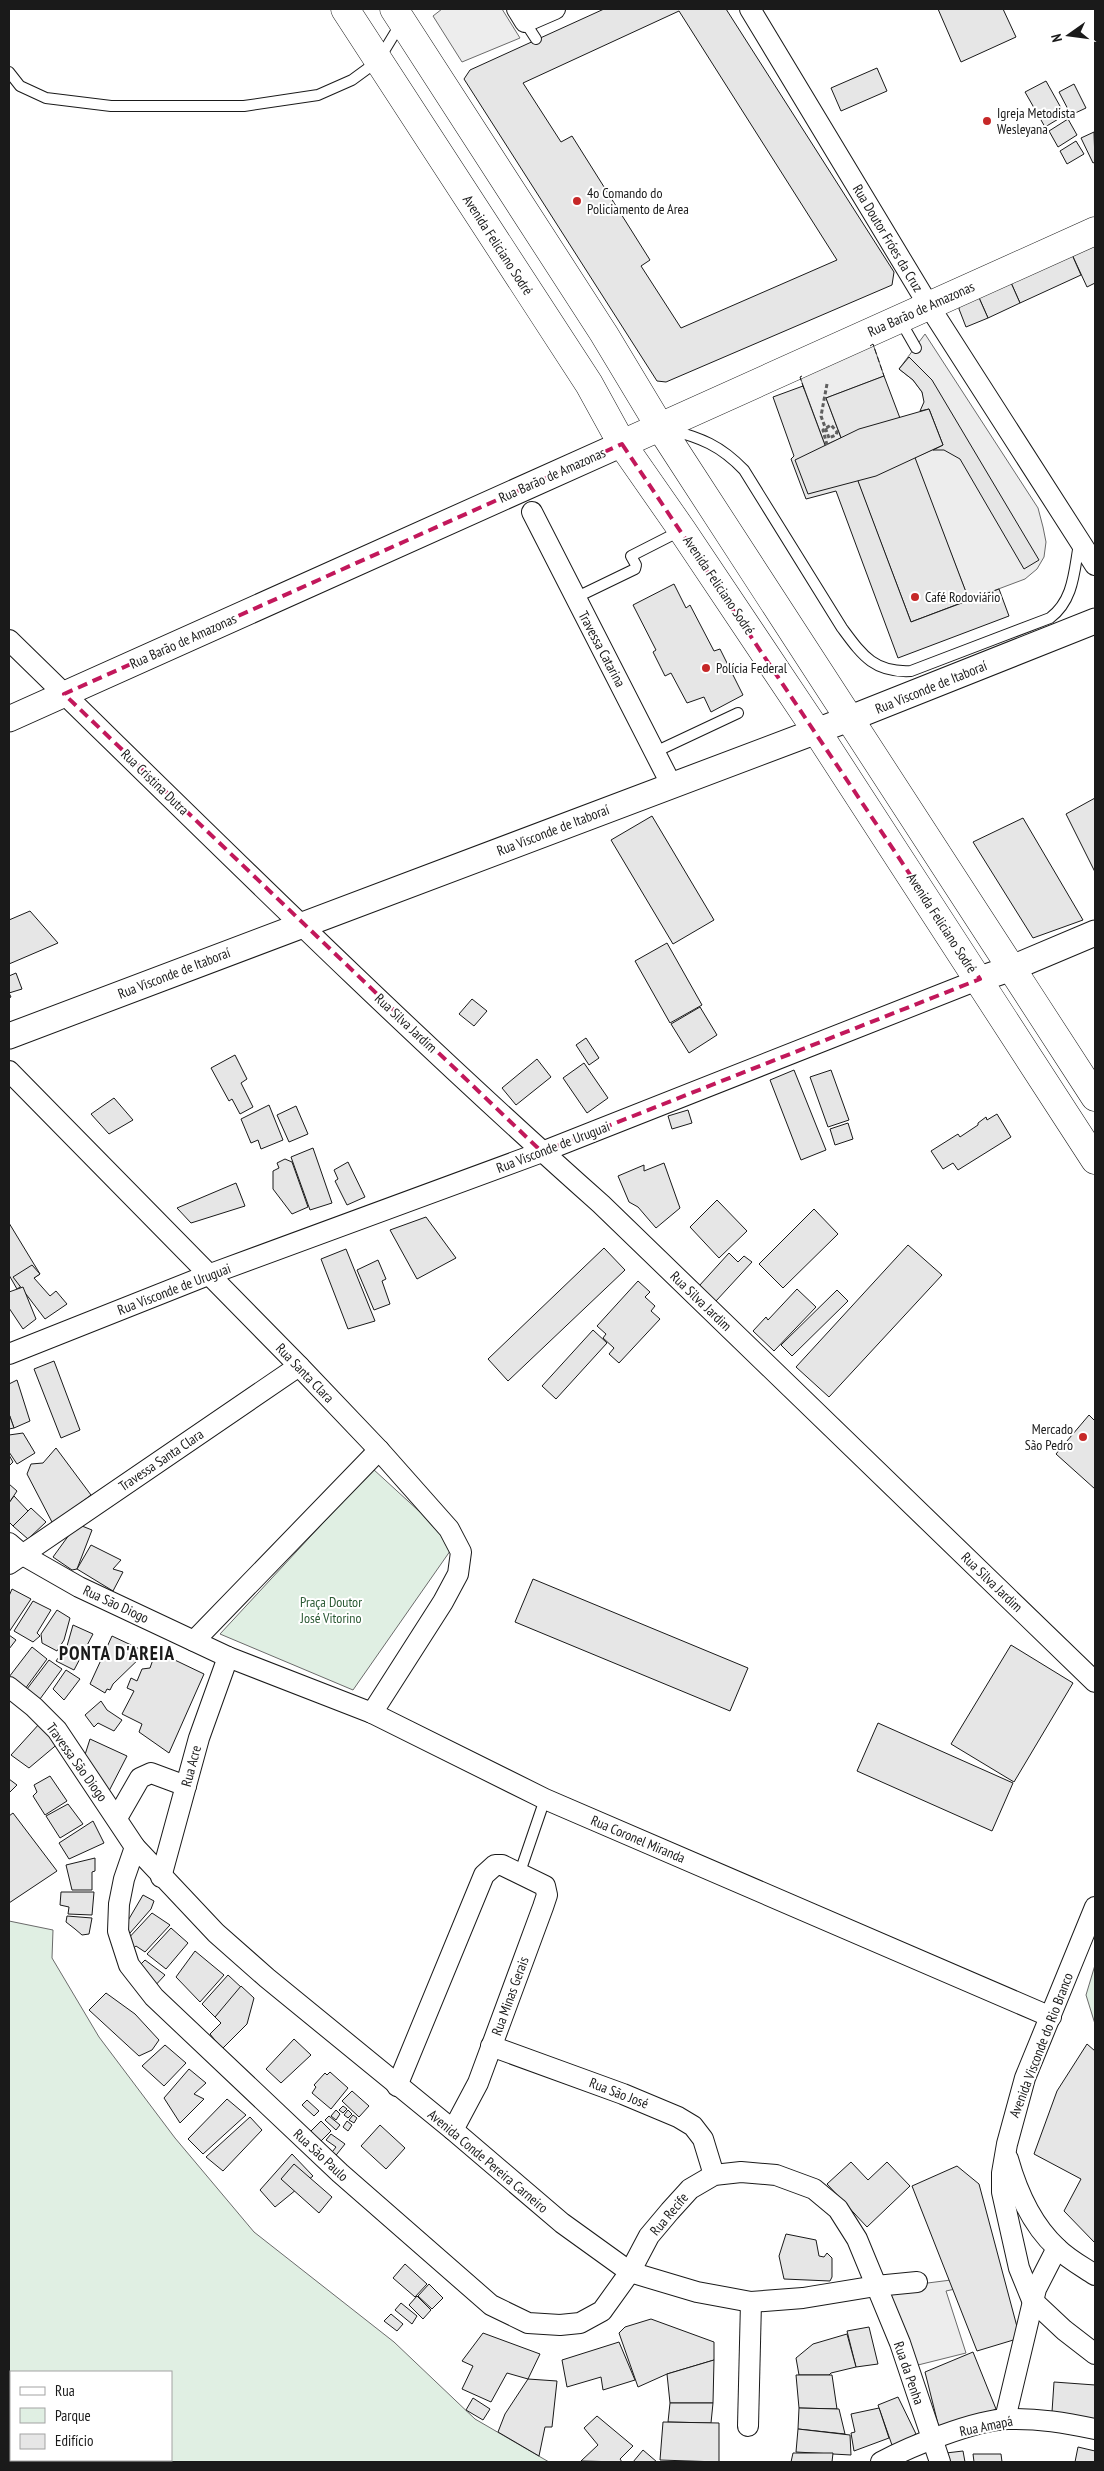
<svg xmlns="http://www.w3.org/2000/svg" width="1104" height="2471" font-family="'PT Sans Narrow',sans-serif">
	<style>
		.green { fill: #e0efe3; stroke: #6a6a6a; fill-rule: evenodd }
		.parking { fill: #ededed; stroke: #6a6a6a }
		.building { fill: #e6e6e6; stroke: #1a1a1a; fill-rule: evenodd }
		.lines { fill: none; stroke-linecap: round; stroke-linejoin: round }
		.service-casing { stroke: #1a1a1a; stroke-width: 12 }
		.minor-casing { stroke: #1a1a1a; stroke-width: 22 }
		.tertiary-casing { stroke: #1a1a1a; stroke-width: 27 }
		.secondary-casing { stroke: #1a1a1a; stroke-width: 29 }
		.path { stroke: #5f5f5f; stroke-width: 3; stroke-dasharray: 4 2.5; stroke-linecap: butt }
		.service { stroke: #fff; stroke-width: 10 }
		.minor { stroke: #fff; stroke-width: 20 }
		.tertiary { stroke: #fff; stroke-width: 25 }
		.secondary { stroke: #fff; stroke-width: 28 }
		.path-bridge { stroke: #5f5f5f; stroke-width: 3; stroke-dasharray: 4 2.5; stroke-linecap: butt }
		.fence { stroke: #1a1a1a; stroke-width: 1; stroke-dasharray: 6 2.5; stroke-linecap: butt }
		.marked { fill: none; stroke: #c2185b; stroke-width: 4; stroke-dasharray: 10 6; stroke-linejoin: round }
		.poi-dot { fill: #c62828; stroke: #fff; stroke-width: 2 }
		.labels { text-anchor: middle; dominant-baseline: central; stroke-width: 4; stroke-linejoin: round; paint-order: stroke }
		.poi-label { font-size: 14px; fill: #1a1a1a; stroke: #fff; text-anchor: start }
		.street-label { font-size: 14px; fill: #1a1a1a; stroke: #fff }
		.park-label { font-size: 14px; fill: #2b5a34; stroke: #fff }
		.district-label { font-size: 19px; font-weight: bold; letter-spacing: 1px; fill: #1a1a1a; stroke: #fff }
	</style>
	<rect width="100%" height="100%" fill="#fff"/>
	<!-- green -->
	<g class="green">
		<path d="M373 1469 455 1544 353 1690 220 1634Z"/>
		<path d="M9 1921 53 1930 52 1958 99 2037 175 2138 254 2232 394 2342 475 2419 549 2462H9ZM11 2372H171V2460H11Z"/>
		<path d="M1095 1965V2024L1086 1995Z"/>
	</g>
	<!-- parking -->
	<g class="parking">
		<path d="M442 9H502L520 38 462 62 433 16Z"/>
		<path d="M925 334 1038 508 1043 527 1046 542 1044 557 1037 569 1025 579 969 600 914 458 943 445 922 392 913 380 899 369Z"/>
		<path d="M873 344 884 376 826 398 841 438 825 445 800 377Z"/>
		<path d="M951 2280 955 2289 946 2291 966 2353 910 2367 881 2289Z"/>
	</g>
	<!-- building -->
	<g class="building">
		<path d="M604 9H726L894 272 892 285 666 382 657 381 464 79 470 70ZM679 11 837 260 681 328 641 266 650 260 572 136 561 142 523 83Z"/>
		<path d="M938 9H1003L1016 37 961 62Z"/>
		<path d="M877 68 887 91 841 111 831 88Z"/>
		<path d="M1046 81 1065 115 1045 127 1025 92Z"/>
		<path d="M1074 84 1086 108 1071 115 1059 92Z"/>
		<path d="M1068 119 1077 135 1058 147 1049 131Z"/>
		<path d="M1094 132 1095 162 1093 163 1081 138Z"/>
		<path d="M1076 141 1084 154 1067 164 1060 151Z"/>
		<path d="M1095 241V283L1087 287 1069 248Z"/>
		<path d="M1069 248 1081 275 1020 303 1008 276Z"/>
		<path d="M1008 276 1020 303 988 318 976 291Z"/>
		<path d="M976 291 988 318 966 327 959 309 961 300Z"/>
		<path d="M909 357 932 380 1039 560 1024 569 960 459 944 450H933L943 445 929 409 920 411 924 402 922 392 913 380 899 369Z"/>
		<path d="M884 376 969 600 911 622 826 398Z"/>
		<path d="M803 386 838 480 855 473 911 622 999 589 1009 616 898 658 836 491 806 499 791 459 794 456 773 397Z"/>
		<path d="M929 409 943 445 876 476 808 494 795 460 859 429Z"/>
		<path d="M674 584 686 608 690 605 714 651 720 649 743 695 711 712 704 697 687 703 671 673 665 676 653 652 656 650 633 605Z"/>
		<path d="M1095 798V872L1066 814Z"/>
		<path d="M652 816 714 920 673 944 611 840Z"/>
		<path d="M1023 818 1083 920 1033 938 973 842Z"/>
		<path d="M30 911 58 943 9 964V920Z"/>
		<path d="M667 943 702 1005 670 1023 635 961Z"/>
		<path d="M16 973 22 989 9 993 11 997 9 998V976Z"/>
		<path d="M472 999 487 1011 474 1026 459 1014Z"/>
		<path d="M700 1007 717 1035 689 1053 671 1024Z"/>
		<path d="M586 1038 599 1058 589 1065 576 1045Z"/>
		<path d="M235 1055 247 1079 241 1083 253 1107 240 1114 232 1099 229 1101 211 1068Z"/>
		<path d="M537 1059 551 1077 516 1105 502 1088Z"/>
		<path d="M584 1063 608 1098 587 1113 563 1078Z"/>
		<path d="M794 1070 826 1150 801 1160 770 1080Z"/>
		<path d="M831 1070 849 1120 828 1127 810 1077Z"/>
		<path d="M114 1098 133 1120 109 1134 91 1114Z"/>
		<path d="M269 1105 283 1140 261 1149 258 1140 251 1143 241 1119Z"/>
		<path d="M296 1106 308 1134 289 1142 277 1115Z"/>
		<path d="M688 1110 692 1123 672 1129 668 1116Z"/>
		<path d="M997 1114 1011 1137 958 1170 953 1163 943 1169 931 1151 958 1134 960 1137 978 1125V1123L986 1117 987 1120Z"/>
		<path d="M848 1123 853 1139 835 1145 830 1129Z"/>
		<path d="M313 1148 332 1203 310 1210 291 1157Z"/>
		<path d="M285 1159 292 1162 308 1207 292 1214 273 1189V1171L279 1168 277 1163Z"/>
		<path d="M348 1162 365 1197 347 1205 335 1181 338 1179 334 1170Z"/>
		<path d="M664 1163 680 1208 656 1228 638 1207 629 1202 618 1176 644 1165V1171Z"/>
		<path d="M236 1183 245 1206 191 1223 177 1208Z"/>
		<path d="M717 1200 747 1231 719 1258 690 1227Z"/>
		<path d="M814 1209 838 1234 783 1288 759 1264Z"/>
		<path d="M426 1217 456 1258 417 1279 390 1230Z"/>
		<path d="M9 1223 40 1274 17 1289 9 1275Z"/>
		<path d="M908 1245 942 1275 829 1397 796 1367Z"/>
		<path d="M604 1248 625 1270 508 1381 488 1359Z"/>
		<path d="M346 1249 375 1321 348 1329 321 1259Z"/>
		<path d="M729 1253 738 1262 744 1256 752 1262 716 1301 699 1286Z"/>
		<path d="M378 1260 386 1279 382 1281 390 1304 374 1310 357 1270Z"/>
		<path d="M32 1265 40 1274 34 1278 50 1296 56 1291 67 1304 45 1319 13 1277Z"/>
		<path d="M638 1281 650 1292 645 1297 655 1306 651 1311 660 1319 619 1363 609 1354 614 1348 603 1338 606 1334 597 1326Z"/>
		<path d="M23 1287 36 1319 23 1329 9 1308V1292Z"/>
		<path d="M797 1289 816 1307 774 1351 753 1331 766 1317 768 1320Z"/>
		<path d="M837 1290 848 1301 792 1356 781 1345Z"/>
		<path d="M593 1330 607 1343 556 1399 542 1386Z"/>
		<path d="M54 1361 80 1430 61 1438 34 1369Z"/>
		<path d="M17 1380 30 1421 14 1428 9 1414V1384Z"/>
		<path d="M9 1414 14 1428 9 1429Z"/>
		<path d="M1089 1415 1095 1421V1489L1056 1454Z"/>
		<path d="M23 1433 35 1453 17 1464 9 1452V1435Z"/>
		<path d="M56 1448 91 1495 53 1524 27 1474 31 1464 43 1463Z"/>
		<path d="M9 1455 13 1462 9 1466Z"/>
		<path d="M9 1484 17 1491 9 1503Z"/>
		<path d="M14 1496 28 1511 13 1526 9 1522V1503Z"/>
		<path d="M31 1508 46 1522 28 1539 13 1526Z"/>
		<path d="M77 1524 92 1530 77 1569 72 1570 53 1557Z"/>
		<path d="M91 1545 121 1560 113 1569 123 1572 113 1591 77 1569Z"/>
		<path d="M533 1579 748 1668 730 1711 515 1622Z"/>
		<path d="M12 1589 31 1599 9 1632V1596Z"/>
		<path d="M33 1601 51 1610 37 1633 40 1636 33 1642 14 1631Z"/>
		<path d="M57 1610 70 1618 64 1640 57 1651 42 1643 41 1634Z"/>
		<path d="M73 1625 93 1634 74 1670 56 1661 67 1646Z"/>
		<path d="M9 1635 16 1640 9 1649Z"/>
		<path d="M112 1636 146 1652 113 1684 110 1690 107 1689 105 1693 90 1684Z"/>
		<path d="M1011 1645 1073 1683 1014 1782 951 1744Z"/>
		<path d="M32 1647 47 1659 25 1689 9 1677Z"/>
		<path d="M156 1651 204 1674 169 1753 139 1732 142 1724 122 1714 134 1691 127 1688 131 1678 137 1681 142 1669 150 1668Z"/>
		<path d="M49 1660 62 1669 40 1699 27 1689Z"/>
		<path d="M66 1670 80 1679 64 1700 53 1689Z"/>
		<path d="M101 1701 107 1710 122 1720 114 1731 98 1723 94 1727 85 1715Z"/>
		<path d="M40 1723 60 1742 29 1768 11 1755Z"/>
		<path d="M878 1723 1013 1783 992 1831 857 1771Z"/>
		<path d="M90 1739 127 1756 109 1791 83 1761Z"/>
		<path d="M50 1776 67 1801 45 1815 33 1796 37 1792 34 1785Z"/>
		<path d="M9 1779 17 1785 9 1793Z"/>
		<path d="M68 1804 83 1824 60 1838 46 1816Z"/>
		<path d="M13 1813 57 1871 9 1903V1816Z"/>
		<path d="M93 1821 104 1843 69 1859 59 1843Z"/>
		<path d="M95 1858V1871L92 1872V1890H72L66 1865Z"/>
		<path d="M61 1892H94L92 1915 68 1914 69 1907 60 1905Z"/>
		<path d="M143 1895 154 1901 151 1909 130 1933 123 1929Z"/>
		<path d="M152 1913 170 1925 145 1952 136 1946 129 1952 125 1942Z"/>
		<path d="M67 1916 92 1918 89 1934 82 1935 75 1929 66 1922Z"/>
		<path d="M171 1928 188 1943 166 1969 147 1954Z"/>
		<path d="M195 1951 224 1975 200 2002 176 1977Z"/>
		<path d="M145 1960 165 1975 152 1989 137 1968Z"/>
		<path d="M228 1975 243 1989 215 2017 202 2004Z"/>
		<path d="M241 1986 254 1998 247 2024 222 2049 210 2034 221 2023 215 2017Z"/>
		<path d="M106 1993 135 2014 159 2040 152 2050 139 2056 89 2010Z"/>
		<path d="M294 2039 311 2055 281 2083 266 2069Z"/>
		<path d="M1087 2044 1095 2051V2243L1064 2211 1081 2179 1034 2154 1057 2091Z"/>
		<path d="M165 2045 186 2063 164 2086 142 2066Z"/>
		<path d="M189 2069 206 2083 194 2094 204 2099 180 2123 164 2098Z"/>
		<path d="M330 2072 348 2088 331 2109 312 2093 316 2087 314 2085 325 2073 327 2075Z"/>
		<path d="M352 2091 369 2106 359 2117 342 2101Z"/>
		<path d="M227 2099 246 2115 203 2154 188 2139Z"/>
		<path d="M307 2100 319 2111 314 2116 302 2105Z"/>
		<path d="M343 2106 347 2109 343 2113 339 2110Z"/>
		<path d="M336 2110 340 2114 336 2120 331 2116Z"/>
		<path d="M348 2110 352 2114 348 2118 344 2115Z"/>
		<path d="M353 2115 357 2118 354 2123 349 2120Z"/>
		<path d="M329 2116 340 2125 336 2130 325 2120Z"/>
		<path d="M250 2117 262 2130 223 2171 206 2157Z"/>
		<path d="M321 2121 331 2131 317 2145 307 2135Z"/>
		<path d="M347 2121 352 2125 348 2131 343 2127Z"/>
		<path d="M380 2125 405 2148 386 2169 361 2146Z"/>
		<path d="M331 2134 345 2144 333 2159 329 2156 336 2147 326 2140Z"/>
		<path d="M292 2154 313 2176 275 2207 260 2190Z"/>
		<path d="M851 2162 868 2180 887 2162 910 2186 867 2227 827 2184Z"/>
		<path d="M294 2164 332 2197 319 2213 281 2179Z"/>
		<path d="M957 2166 979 2184 1020 2338 977 2351 912 2186Z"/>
		<path d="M786 2234 816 2240 819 2256 824 2257 827 2253 832 2258V2277L830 2281 784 2279 779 2256Z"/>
		<path d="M405 2264 427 2284 415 2297 393 2278Z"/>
		<path d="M429 2284 443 2298 432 2309 418 2296Z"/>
		<path d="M417 2296 431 2310 423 2319 409 2305Z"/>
		<path d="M401 2303 417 2316 412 2324 395 2310Z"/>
		<path d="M391 2314 403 2324 397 2331 384 2321Z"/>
		<path d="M651 2319 714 2342V2360L667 2374 638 2387 619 2333 625 2327Z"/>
		<path d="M869 2327 878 2364 856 2367 847 2331Z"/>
		<path d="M483 2333 540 2354 528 2379 507 2373 491 2402 462 2389 473 2366 462 2361Z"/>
		<path d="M847 2334 856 2367 831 2373 829 2375H799L796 2358 813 2344Z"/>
		<path d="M619 2342 635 2380 603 2390 601 2377 567 2387 562 2360Z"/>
		<path d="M973 2352 996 2409 968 2424 940 2432 925 2372Z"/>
		<path d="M714 2360 713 2403H670L667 2374Z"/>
		<path d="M796 2375H832L837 2409 799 2408Z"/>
		<path d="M528 2379 557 2381 552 2427H545L539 2456 498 2432 505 2414Z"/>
		<path d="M1054 2382 1095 2385V2420L1052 2412Z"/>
		<path d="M898 2397 916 2434 893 2448 878 2405Z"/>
		<path d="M473 2398 490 2409 483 2420 466 2410Z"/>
		<path d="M670 2403H713L711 2423 668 2422Z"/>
		<path d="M799 2408 839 2409 845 2434 798 2429Z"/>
		<path d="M879 2408 889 2438 854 2451 851 2433 855 2432 851 2414Z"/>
		<path d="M597 2416 633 2446 620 2459 622 2462 581 2461 598 2445 584 2428Z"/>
		<path d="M663 2422 719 2423V2462L660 2460Z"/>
		<path d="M798 2429 850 2435 851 2455 796 2452Z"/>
		<path d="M1078 2447 1095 2451V2462H1075Z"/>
		<path d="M643 2450 657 2462H633Z"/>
		<path d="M963 2451 965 2462H948L946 2453Z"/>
		<path d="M793 2453H833L832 2462H791Z"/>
		<path d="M973 2454H1001L1002 2462H974Z"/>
	</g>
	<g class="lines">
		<!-- service casing -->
		<g class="service-casing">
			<g id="service">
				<path d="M525 22 536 39"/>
				<path d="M9 72 20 86 46 98 111 106H244L318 95 352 80 378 61 401 23"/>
				<path d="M900 320 916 348"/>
				<path d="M668 429C701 438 720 445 744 470L842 628C862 655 874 673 911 671L1050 618C1074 600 1074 571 1079 544"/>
				<path d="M575 598 635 569 636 565 631 556 682 530"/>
				<path d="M655 752 738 713"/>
				<path d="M520 1872 545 1799"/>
			</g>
		</g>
		<!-- minor casing -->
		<g class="minor-casing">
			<g id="minor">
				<path d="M517 9 525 22 555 9"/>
				<path d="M750 9 929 306 1095 565"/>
				<path d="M532 512 672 786"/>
				<path d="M9 640C204 830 397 1023 601 1204L1095 1682"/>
				<path d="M9 1071 299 1366 379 1450 449 1529 461 1552 458 1574 443 1602 372 1713"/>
				<path d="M9 1354 208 1275 542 1152 980 979"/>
				<path d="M9 1543 23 1555 79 1587 228 1657 372 1713 545 1799 1051 2017"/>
				<path d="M9 1564 299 1366"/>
				<path d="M194 1641 379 1450"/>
				<path d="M9 1687 34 1707 57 1730 135 1847 216 1933 267 1978 453 2130 562 2223 630 2272 697 2292 751 2302 803 2298 876 2286 917 2282"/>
				<path d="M117 1818 140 1778 151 1773 186 1786"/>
				<path d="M135 1847 124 1879 119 1904 118 1931 129 1965 154 1997 340 2173 491 2305 528 2323 560 2325 580 2323 602 2311 630 2272 649 2236 670 2211 690 2189 714 2175 741 2172 776 2175 814 2189 838 2209 857 2239 900 2343 940 2462"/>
				<path d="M161 1877 199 1738 228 1657"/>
				<path d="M1095 1907 1025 2078 1007 2144 1002 2173V2192L1019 2268 1032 2300 1064 2330 1095 2354"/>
				<path d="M491 2046 623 2094 678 2117 693 2126 703 2139 714 2175"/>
				<path d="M397 2086 484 1875 495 1865H502L545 1886 547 1895 543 1907 478 2083 453 2130"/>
				<path d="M1008 2159C1017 2191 1032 2225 1057 2248 1068 2259 1083 2267 1095 2275"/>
				<path d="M1005 2419 1036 2289 1057 2248"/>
				<path d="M748 2426 751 2302"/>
				<path d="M881 2462C911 2446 975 2420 1008 2419 1038 2418 1066 2423 1095 2429"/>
			</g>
		</g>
		<!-- tertiary casing -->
		<g class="tertiary-casing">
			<g id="tertiary">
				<path d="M9 719 622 444"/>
				<path d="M980 979 1012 968 1095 933"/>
				<path d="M9 1036 851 718 1095 621"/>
			</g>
		</g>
		<!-- secondary casing -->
		<g class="secondary-casing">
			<g id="secondary">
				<path d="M345 9 589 384 622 444 682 530 816 730 1095 1160"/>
				<path d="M394 9 604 334 660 427 1095 1097"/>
				<path d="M622 444 1095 231"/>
			</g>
		</g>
		<!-- path -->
		<path class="path" d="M827 384 821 416 829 438"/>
		<!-- service -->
		<use href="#service" class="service"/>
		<!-- minor -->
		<use href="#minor" class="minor"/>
		<!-- tertiary -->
		<use href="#tertiary" class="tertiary"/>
		<!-- secondary -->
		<use href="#secondary" class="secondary"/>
		<!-- path-bridge -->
		<path class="path-bridge" d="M827 445 823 430 831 425 837 432 836 435 829 438"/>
		<!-- fence -->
		<g class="fence">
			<path d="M870 346 873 344 884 376"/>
			<path d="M802 376 800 377 804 389"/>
		</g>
	</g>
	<!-- marked area -->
	<path class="marked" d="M622 444 980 979 542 1152 64 694Z"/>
	<!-- markers -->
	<g class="poi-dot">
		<circle cx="987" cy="121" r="5"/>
		<circle cx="577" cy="201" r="5"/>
		<circle cx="915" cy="597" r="5"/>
		<circle cx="706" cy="668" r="5"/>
		<circle cx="1083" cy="1437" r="5"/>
	</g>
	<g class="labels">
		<!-- poi labels -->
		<g class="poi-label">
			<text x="997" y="113">Igreja Metodista<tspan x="997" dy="16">Wesleyana</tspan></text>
			<text x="587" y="193">4o Comando do<tspan x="587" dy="16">Policiamento de Area</tspan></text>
			<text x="925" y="597">Café Rodoviário</text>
			<text x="716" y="668">Polícia Federal</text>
			<text x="1073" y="1429" text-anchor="end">Mercado<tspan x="1073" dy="16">São Pedro</tspan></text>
		</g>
		<!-- street labels -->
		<g class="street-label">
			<text transform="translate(888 238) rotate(59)">Rua Doutor Fróes da Cruz</text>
			<text transform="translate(498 245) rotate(57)">Avenida Feliciano Sodré</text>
			<text transform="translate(921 309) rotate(-24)">Rua Barão de Amazonas</text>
			<text transform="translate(552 475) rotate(-24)">Rua Barão de Amazonas</text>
			<text transform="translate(719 585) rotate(56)">Avenida Feliciano Sodré</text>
			<text transform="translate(183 641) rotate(-24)">Rua Barão de Amazonas</text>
			<text transform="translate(602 649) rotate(62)">Travessa Catarina</text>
			<text transform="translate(931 687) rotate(-22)">Rua Visconde de Itaboraí</text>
			<text transform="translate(155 782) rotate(44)">Rua Cristina Dutra</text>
			<text transform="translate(553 830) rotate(-21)">Rua Visconde de Itaboraí</text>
			<text transform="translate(942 923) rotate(57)">Avenida Feliciano Sodré</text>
			<text transform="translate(174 973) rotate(-21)">Rua Visconde de Itaboraí</text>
			<text transform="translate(406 1023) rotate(43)">Rua Silva Jardim</text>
			<text transform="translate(553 1147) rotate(-21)">Rua Visconde de Uruguai</text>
			<text transform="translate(174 1289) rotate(-21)">Rua Visconde de Uruguai</text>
			<text transform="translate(701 1301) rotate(44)">Rua Silva Jardim</text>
			<text transform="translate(305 1373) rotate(46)">Rua Santa Clara</text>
			<text transform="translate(161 1460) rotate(-34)">Travessa Santa Clara</text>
			<text transform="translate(992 1582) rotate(44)">Rua Silva Jardim</text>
			<text transform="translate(116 1604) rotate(25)">Rua São Diogo</text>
			<text transform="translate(77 1762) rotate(54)">Travessa São Diogo</text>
			<text transform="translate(191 1766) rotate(-75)">Rua Acre</text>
			<text transform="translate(638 1839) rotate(23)">Rua Coronel Miranda</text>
			<text transform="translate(510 1996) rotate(-70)">Rua Minas Gerais</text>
			<text transform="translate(1041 2045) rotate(-69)">Avenida Visconde do Rio Branco</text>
			<text transform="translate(619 2093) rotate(21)">Rua São José</text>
			<text transform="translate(321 2155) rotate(43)">Rua São Paulo</text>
			<text transform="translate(488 2161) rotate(40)">Avenida Conde Pereira Carneiro</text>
			<text transform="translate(669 2214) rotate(-50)">Rua Recife</text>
			<text transform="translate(909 2373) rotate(71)">Rua da Penha</text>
			<text transform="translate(986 2426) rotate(-12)">Rua Amapá</text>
		</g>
		<!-- park labels -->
		<g class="park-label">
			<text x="331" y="1602">Praça Doutor<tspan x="331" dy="16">José Vitorino</tspan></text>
		</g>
		<!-- district labels -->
		<g class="district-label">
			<text x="117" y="1653">PONTA D'AREIA</text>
		</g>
	</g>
	<!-- border -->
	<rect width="1104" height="2471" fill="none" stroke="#1a1a1a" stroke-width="20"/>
	<!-- legend -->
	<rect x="10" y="2371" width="162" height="90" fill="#ffffff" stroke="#a3a3a3"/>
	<rect x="20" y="2387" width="25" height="8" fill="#ffffff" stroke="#a3a3a3"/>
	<text x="55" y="2396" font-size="15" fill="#1a1a1a">Rua</text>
	<rect x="20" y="2408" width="25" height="15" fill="#e0efe3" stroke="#a3a3a3"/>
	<text x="55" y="2421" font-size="15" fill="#1a1a1a">Parque</text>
	<rect x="20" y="2434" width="25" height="15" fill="#e6e6e6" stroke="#a3a3a3"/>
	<text x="55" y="2446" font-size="15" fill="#1a1a1a">Edifício</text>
	<!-- north arrow -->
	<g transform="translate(1069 35) rotate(256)" stroke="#ffffff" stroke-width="4" paint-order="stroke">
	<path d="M0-4L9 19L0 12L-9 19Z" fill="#1a1a1a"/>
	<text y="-8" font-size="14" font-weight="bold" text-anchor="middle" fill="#1a1a1a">N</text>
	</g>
</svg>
